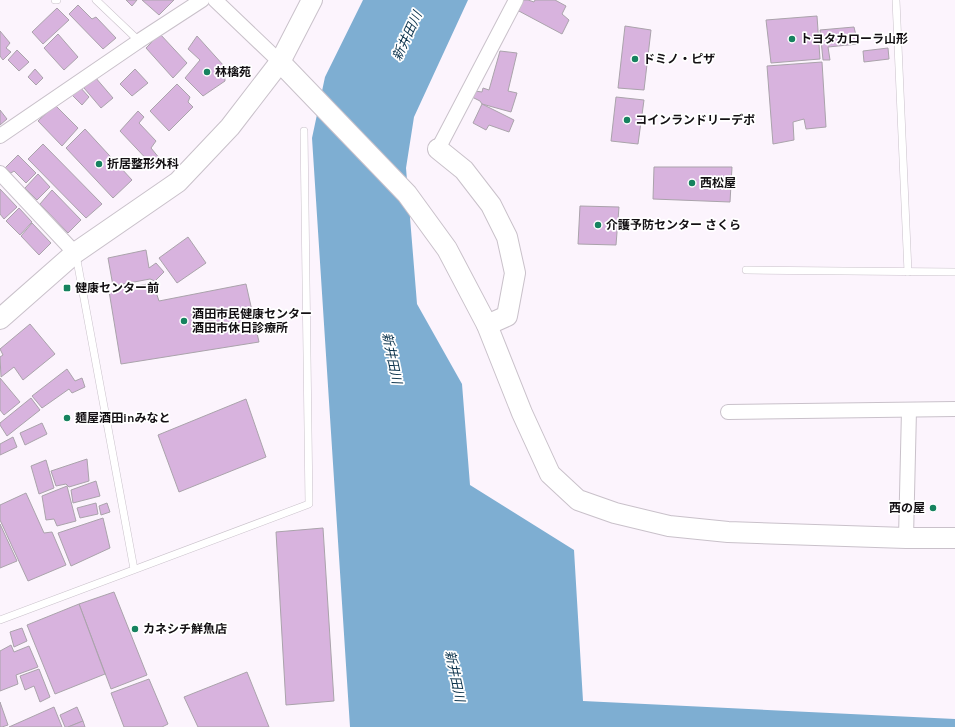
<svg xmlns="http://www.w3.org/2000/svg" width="955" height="727" font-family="Karla,'Noto Sans JP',sans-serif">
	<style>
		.water { fill: #7eaed2 }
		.building { fill: #d8b3de; stroke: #aaa3ab }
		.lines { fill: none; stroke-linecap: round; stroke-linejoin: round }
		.lane-casing { stroke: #c9c1ca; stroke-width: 8 }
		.street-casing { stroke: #c9c1ca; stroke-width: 16 }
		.secondary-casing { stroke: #c9c1ca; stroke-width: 22 }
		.lane { stroke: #fff; stroke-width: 7 }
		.street { stroke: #fff; stroke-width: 14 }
		.secondary { stroke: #fff; stroke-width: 20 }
		.poi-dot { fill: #16825f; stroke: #fff; stroke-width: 1.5 }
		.labels { text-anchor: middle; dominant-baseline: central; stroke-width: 3.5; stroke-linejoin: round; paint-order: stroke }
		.poi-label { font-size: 12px; font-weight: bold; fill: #131013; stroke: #fff; text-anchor: start }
		.water-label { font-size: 13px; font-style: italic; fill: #0c334c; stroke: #fff }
	</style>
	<rect width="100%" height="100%" fill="#fcf4fd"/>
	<!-- water -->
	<path class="water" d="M363 0H468L414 117 406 168 417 304 462 384 470 485 574 550 583 701 955 719V727H350L312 138 325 77Z"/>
	<!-- building -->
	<g class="building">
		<path d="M126 0H137L132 6Z"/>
		<path d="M142 0H174L159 15Z"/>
		<path d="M521 0H528L534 2 535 0H555L566 6 562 14 569 20 562 34 517 10Z"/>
		<path d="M78 5 92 19 96 17 116 38 103 49 69 14Z"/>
		<path d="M57 8 69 20 43 44 32 32Z"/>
		<path d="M817 16 820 59 771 63 766 20Z"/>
		<path d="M625 26 651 30 644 90 618 88Z"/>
		<path d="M854 27 858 44 828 47 830 60H823L820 30Z"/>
		<path d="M0 31 10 43 6 48 11 52 3 60 0 56Z"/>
		<path d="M58 34 78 57 64 70 44 48Z"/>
		<path d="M160 34 187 63 173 78 146 48Z"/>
		<path d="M197 36 224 66 225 81 203 96 185 78 200 60 188 49Z"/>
		<path d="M888 48 889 59 864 62 863 51Z"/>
		<path d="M17 50 29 62 19 71 8 60Z"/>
		<path d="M500 51 517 53 508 91 517 93 511 112 482 104 480 101 472 97 475 91 482 92 483 88 489 90Z"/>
		<path d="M822 62 826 127 806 129 804 119 793 122 794 140 773 144 767 66Z"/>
		<path d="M35 69 43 78 36 85 28 77Z"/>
		<path d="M135 69 148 83 132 96 120 84Z"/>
		<path d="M95 77 113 98 101 108 84 88Z"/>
		<path d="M177 84 190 97 188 102 193 107 169 131 150 111Z"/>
		<path d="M79 86 89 97 82 105 71 94Z"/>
		<path d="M616 97 644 100 638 144 611 141Z"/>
		<path d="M482 104 514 120 509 132 489 125 486 130 473 123Z"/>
		<path d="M55 105 78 128 62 146 38 121Z"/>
		<path d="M0 110 7 119 0 125Z"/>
		<path d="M138 111 144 117 139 123 156 141 151 148 160 159 153 166 120 131Z"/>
		<path d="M85 129 132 180 113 198 66 148Z"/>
		<path d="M43 144 102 204 86 218 28 159Z"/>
		<path d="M18 155 36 173 26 183 14 171 11 173 5 168Z"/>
		<path d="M654 167H732L730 202 653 199Z"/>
		<path d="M38 174 50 187 37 200 25 188Z"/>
		<path d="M0 189 17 207 4 219 0 214Z"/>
		<path d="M52 190 81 220 68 233 40 204Z"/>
		<path d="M580 206 619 207 616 245 578 244Z"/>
		<path d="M19 208 32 222 20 235 6 221Z"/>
		<path d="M32 223 51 243 39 255 21 236Z"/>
		<path d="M188 237 206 263 177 283 159 258Z"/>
		<path d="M146 250 149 268 156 263 164 272 155 281 150 279 113 286 108 258Z"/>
		<path d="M153 283 159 301 246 284 259 342 121 364 109 291Z"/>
		<path d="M30 324 55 354 23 380 14 367 1 377 0 357 3 355 0 349Z"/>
		<path d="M67 369 75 381 82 378 85 387 72 393 69 389 42 408 32 396Z"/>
		<path d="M0 378 20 402 4 415 0 410Z"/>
		<path d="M31 398 40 410 7 436 0 425V423Z"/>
		<path d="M246 399 266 457 179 492 158 435Z"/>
		<path d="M42 423 47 434 25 445 20 433Z"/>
		<path d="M13 437 17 447 0 455V444Z"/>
		<path d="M87 459 89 481 69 487 66 484 56 486 51 471Z"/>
		<path d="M46 460 54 488 39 494 31 466Z"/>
		<path d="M96 481 100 496 73 503 71 490Z"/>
		<path d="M67 486 76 521 57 526 54 519 46 520 42 496Z"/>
		<path d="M26 493 44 533 52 532 66 565 28 581 0 520V505Z"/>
		<path d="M96 503 98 514 80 518 77 508Z"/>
		<path d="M107 503 110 512 101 515 99 506Z"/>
		<path d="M103 518 110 548 71 566 58 533Z"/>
		<path d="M0 524 17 561 0 568Z"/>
		<path d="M323 528 334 701 286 705 276 532Z"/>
		<path d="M114 592 147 675 111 689 79 604Z"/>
		<path d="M79 604 105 674 55 694 27 625Z"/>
		<path d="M22 628 27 641 14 647 10 632Z"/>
		<path d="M11 645 14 652 29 646 38 667 16 675 18 684 0 691V651Z"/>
		<path d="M39 669 50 697 40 702 34 686 25 690 20 676Z"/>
		<path d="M247 672 269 727H198L184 697Z"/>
		<path d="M149 679 168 724 162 727H124L111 693Z"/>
		<path d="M0 702 8 725 2 727H0Z"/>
		<path d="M54 707 62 727H9Z"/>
		<path d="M77 707 83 721 68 727H65L60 715Z"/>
		<path d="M83 721 85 727H68Z"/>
	</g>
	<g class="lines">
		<!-- lane casing -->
		<g class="lane-casing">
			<g id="lane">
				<path d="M55 0H57"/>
				<path d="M96 0 139 41"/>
				<path d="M896 0 908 272"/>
				<path d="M76 255 134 569"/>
				<path d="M746 270 955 272"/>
				<path d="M0 620 309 504 304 131"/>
			</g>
		</g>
		<!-- street casing -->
		<g class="street-casing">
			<g id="street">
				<path d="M215 0 280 62"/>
				<path d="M0 136 139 41 202 0"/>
				<path d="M438 149 516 0"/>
				<path d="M0 173 75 253"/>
				<path d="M728 412 955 409"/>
				<path d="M906 538 909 410"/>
			</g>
		</g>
		<!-- secondary casing -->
		<g class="secondary-casing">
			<g id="secondary">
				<path d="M280 62 407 194 447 249 487 325 522 413 550 474 578 500 615 513 669 526 728 532 906 538H955"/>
				<path d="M438 149 464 170 491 205 507 237 515 273 507 316 487 325"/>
				<path d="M0 319 75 253 178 182 230 127 280 62 312 0"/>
			</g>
		</g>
		<!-- lane -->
		<use href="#lane" class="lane"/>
		<!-- street -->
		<use href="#street" class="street"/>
		<!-- secondary -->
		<use href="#secondary" class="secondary"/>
	</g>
	<!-- markers -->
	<g class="poi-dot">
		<circle cx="792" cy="39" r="4"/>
		<circle cx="635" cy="59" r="4"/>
		<circle cx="207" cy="72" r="4"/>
		<circle cx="627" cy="120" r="4"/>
		<circle cx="99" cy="164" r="4"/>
		<circle cx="692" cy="183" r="4"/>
		<circle cx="598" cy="225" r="4"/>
		<rect x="63" y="284" width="8" height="8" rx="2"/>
		<circle cx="184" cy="321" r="4"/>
		<circle cx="67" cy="418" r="4"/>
		<circle cx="933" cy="508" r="4"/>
		<circle cx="135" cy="629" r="4"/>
	</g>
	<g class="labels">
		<!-- poi labels -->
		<g class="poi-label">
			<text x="800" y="39">トヨタカローラ山形</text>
			<text x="643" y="59">ドミノ・ピザ</text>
			<text x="215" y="72">林檎苑</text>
			<text x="635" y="120">コインランドリーデポ</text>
			<text x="107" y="164">折居整形外科</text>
			<text x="700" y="183">西松屋</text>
			<text x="606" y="225">介護予防センター さくら</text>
			<text x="75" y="288">健康センター前</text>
			<text x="192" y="314">酒田市民健康センター<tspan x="192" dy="14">酒田市休日診療所</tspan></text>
			<text x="75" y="418">麺屋酒田inみなと</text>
			<text x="925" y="508" text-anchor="end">西の屋</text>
			<text x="143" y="629">カネシチ鮮魚店</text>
		</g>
		<!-- water labels -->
		<g class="water-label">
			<text transform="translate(407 36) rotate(-65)">新井田川</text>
			<text transform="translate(392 358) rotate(78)">新井田川</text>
			<text transform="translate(455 676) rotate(78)">新井田川</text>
		</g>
	</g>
</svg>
